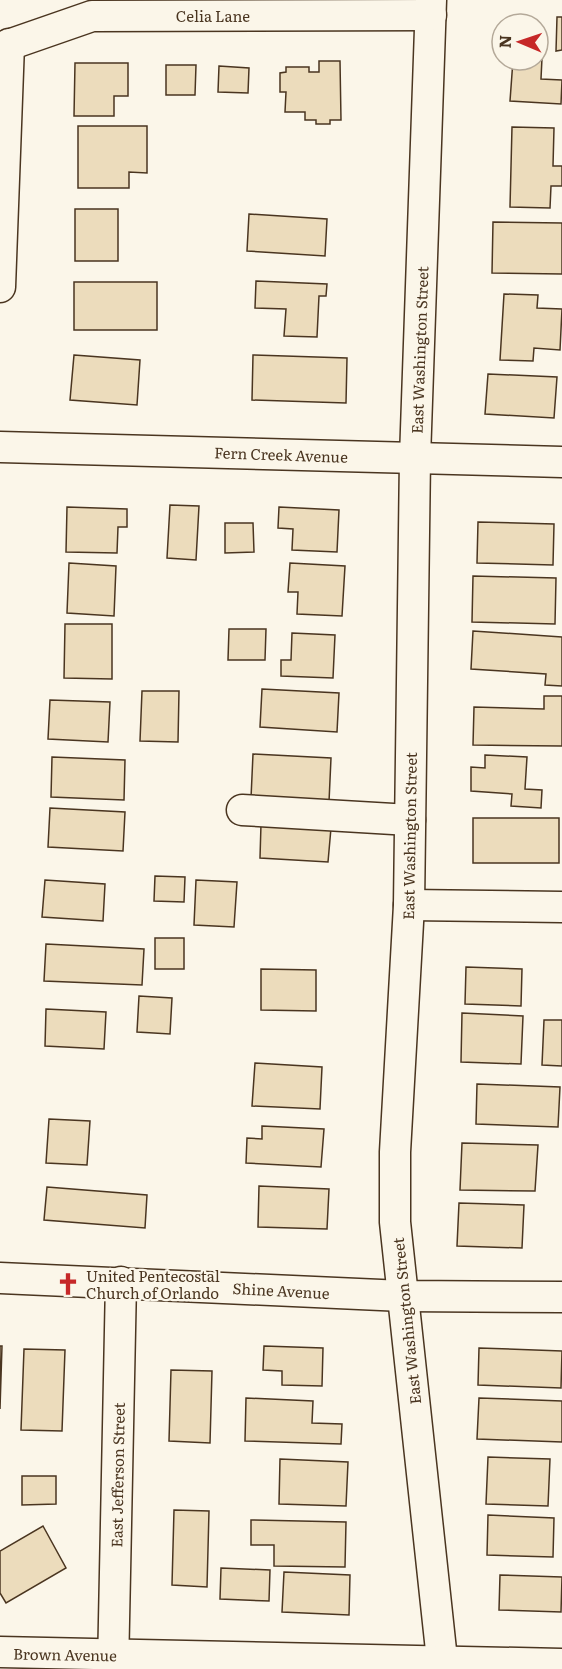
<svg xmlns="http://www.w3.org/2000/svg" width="562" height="1669" font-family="Literata,serif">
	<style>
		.building { fill: #ecdcbc; stroke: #4a3520; stroke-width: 1.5 }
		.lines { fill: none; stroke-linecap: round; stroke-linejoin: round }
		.minor-casing { stroke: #4a3520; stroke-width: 33 }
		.minor { stroke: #fbf6e9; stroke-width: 30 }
		.labels { text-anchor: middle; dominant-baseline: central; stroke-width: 4.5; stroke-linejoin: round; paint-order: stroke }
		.street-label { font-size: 15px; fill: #4a3520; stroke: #fbf6e9 }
		.poi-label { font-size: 15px; fill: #4a3520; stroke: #fbf6e9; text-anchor: start }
	</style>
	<rect width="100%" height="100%" fill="#fbf6e9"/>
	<!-- building -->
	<g class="building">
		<path d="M557 17H562V50L556 51Z"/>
		<path d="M538 37H543L541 79 562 80 561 104 510 101 513 60H538Z"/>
		<path d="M319 61H340L341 120H330V124H316V120H305V112H285L286 92H280V73L286 72V67H309V72H319Z"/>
		<path d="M75 63H128V96H114V116H74Z"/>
		<path d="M166 65H196L195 95H166Z"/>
		<path d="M219 66 249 68 248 93 218 92Z"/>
		<path d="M78 126H147V173L129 172V188H78Z"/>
		<path d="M512 127 554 128 553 166H562V186H551L550 208 510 207Z"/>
		<rect x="75" y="209" width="43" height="52"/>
		<path d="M249 214 327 219 325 256 247 251Z"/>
		<path d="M493 222 562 223V274L492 273Z"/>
		<path d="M256 281 327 284 326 296H319L317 337 284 336 286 309 255 308Z"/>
		<rect x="74" y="282" width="83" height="48"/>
		<path d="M504 294 538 295 537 308 562 309 560 350 534 348 533 361 500 360Z"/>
		<path d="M74 355 140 360 137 405 70 400Z"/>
		<path d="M253 355 347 358 346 403 252 400Z"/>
		<path d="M488 374 557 377 554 418 485 414Z"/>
		<path d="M170 505 199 506 196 560 167 558Z"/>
		<path d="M67 507 127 509V527H118L117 553 66 552Z"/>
		<path d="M279 507 339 510 337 552 292 550 293 529 278 528Z"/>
		<path d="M478 522 554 524 553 565 477 563Z"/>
		<path d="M225 523H253L254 552 225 553Z"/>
		<path d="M69 563 116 566 114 616 67 613Z"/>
		<path d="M290 563 345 566 342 616 297 614 298 592H288Z"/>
		<path d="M473 576 556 578 555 624 472 622Z"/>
		<path d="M65 624H112V679L64 678Z"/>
		<path d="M229 629H266L265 660H228Z"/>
		<path d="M473 631 562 637V686L545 685 546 674 471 669Z"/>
		<path d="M292 633 335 635 333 678 281 676V660H291Z"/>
		<path d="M262 689 339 693 337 732 260 727Z"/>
		<path d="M142 691H179L178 742 140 741Z"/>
		<path d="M544 696H562V746L473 745 474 707 544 709Z"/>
		<path d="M50 700 110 702 108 742 48 739Z"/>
		<path d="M253 754 331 758 329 802 251 798Z"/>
		<path d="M485 755 527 757 525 789 542 790 541 808 511 806 512 794 471 791V767L485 768Z"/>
		<path d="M52 757 125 760 124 800 51 797Z"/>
		<path d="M50 808 125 812 123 851 48 847Z"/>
		<rect x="473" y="818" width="86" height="45"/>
		<path d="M261 824 331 828 328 862 260 858Z"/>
		<path d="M155 876 185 877 184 902 154 901Z"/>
		<path d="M45 880 105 884 103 921 42 917Z"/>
		<path d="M196 880 237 882 234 927 194 925Z"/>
		<rect x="155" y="938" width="29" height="31"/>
		<path d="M46 944 144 949 142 985 44 981Z"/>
		<path d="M466 967 522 969 521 1006 465 1004Z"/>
		<path d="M261 969 316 970V1011L261 1010Z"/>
		<path d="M139 996 172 998 170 1034 137 1032Z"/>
		<path d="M46 1009 106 1012 104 1049 45 1046Z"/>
		<path d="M462 1013 523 1016 521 1064 461 1062Z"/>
		<path d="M544 1020H562V1066L542 1065Z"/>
		<path d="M255 1063 322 1067 320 1109 252 1106Z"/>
		<path d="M477 1084 560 1087 558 1127 476 1124Z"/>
		<path d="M49 1119 90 1121 87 1165 46 1163Z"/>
		<path d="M262 1126 324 1129 321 1167 246 1163 247 1138 262 1139Z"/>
		<path d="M462 1143 538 1145 535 1191 460 1190Z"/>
		<path d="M259 1186 329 1189 327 1229 258 1227Z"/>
		<path d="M47 1187 147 1195 145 1228 44 1220Z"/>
		<path d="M459 1203 524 1205 522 1248 457 1246Z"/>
		<path d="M0 1346H2L0 1409Z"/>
		<path d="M264 1346 323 1348 322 1386 282 1385V1371L263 1370Z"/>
		<path d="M479 1348 562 1351 561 1388 478 1385Z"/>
		<path d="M24 1349 65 1350 62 1431 21 1430Z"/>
		<path d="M171 1370 212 1371 210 1443 169 1441Z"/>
		<path d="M246 1398 313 1401 312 1423 342 1424 341 1444 245 1441Z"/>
		<path d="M479 1398 562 1401V1442L477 1439Z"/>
		<path d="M488 1457 550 1459 548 1506 486 1504Z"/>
		<path d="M280 1459 348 1462 346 1506 279 1504Z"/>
		<path d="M22 1476H56V1504L22 1505Z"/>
		<path d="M174 1510 209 1511 207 1587 172 1585Z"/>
		<path d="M488 1515 554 1518 553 1557 487 1555Z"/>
		<path d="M251 1520 346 1522 345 1567 274 1566V1545H251Z"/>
		<path d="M43 1526 66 1568 6 1603 0 1593V1551Z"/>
		<path d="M221 1568 270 1570 269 1601 220 1599Z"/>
		<path d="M284 1572 350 1575 349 1615 282 1612Z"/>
		<path d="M500 1575 562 1577 561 1612 499 1610Z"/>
	</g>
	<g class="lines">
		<!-- minor casing -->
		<g class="minor-casing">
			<g id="minor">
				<path d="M431 0 415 458 409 905 395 1152V1222L443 1669"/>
				<path d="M0 48 92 16 431 15"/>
				<path d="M0 287 9 44"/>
				<path d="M0 447 562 462"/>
				<path d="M242 810 410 820"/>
				<path d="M409 905 562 907"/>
				<path d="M0 1278 403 1296 562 1297"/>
				<path d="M0 1652 562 1664"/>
				<path d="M113 1669 121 1282"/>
			</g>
		</g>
		<!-- minor -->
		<use href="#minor" class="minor"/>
	</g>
	<!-- icons -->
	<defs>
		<g id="church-bare" transform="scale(1.8)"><path d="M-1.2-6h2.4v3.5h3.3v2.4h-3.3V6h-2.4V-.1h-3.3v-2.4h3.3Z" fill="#c62828" stroke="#fbf6e9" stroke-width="2.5" paint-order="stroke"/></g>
	</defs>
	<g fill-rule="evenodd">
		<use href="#church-bare" x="68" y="1284"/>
	</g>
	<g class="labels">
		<!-- street labels -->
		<g class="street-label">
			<text x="213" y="15">Celia Lane</text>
			<text transform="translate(419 350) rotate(-88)">East Washington Street</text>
			<text transform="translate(281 454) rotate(2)">Fern Creek Avenue</text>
			<text transform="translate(409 836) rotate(-89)">East Washington Street</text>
			<text transform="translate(281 1290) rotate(3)">Shine Avenue</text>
			<text transform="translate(406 1321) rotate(-96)">East Washington Street</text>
			<text transform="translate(117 1475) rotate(-89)">East Jefferson Street</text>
			<text transform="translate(65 1654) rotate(1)">Brown Avenue</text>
		</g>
		<!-- poi labels -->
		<g class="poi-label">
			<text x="86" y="1275">United Pentecostal<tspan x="86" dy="17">Church of Orlando</tspan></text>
		</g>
	</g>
	<!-- north arrow -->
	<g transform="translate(520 42) rotate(272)"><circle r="28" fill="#fbf6e9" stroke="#b4a999" stroke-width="1.5"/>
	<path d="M0-4.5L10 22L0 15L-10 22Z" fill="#c62828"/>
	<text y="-9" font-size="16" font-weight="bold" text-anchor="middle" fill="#4a3520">N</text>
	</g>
</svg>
